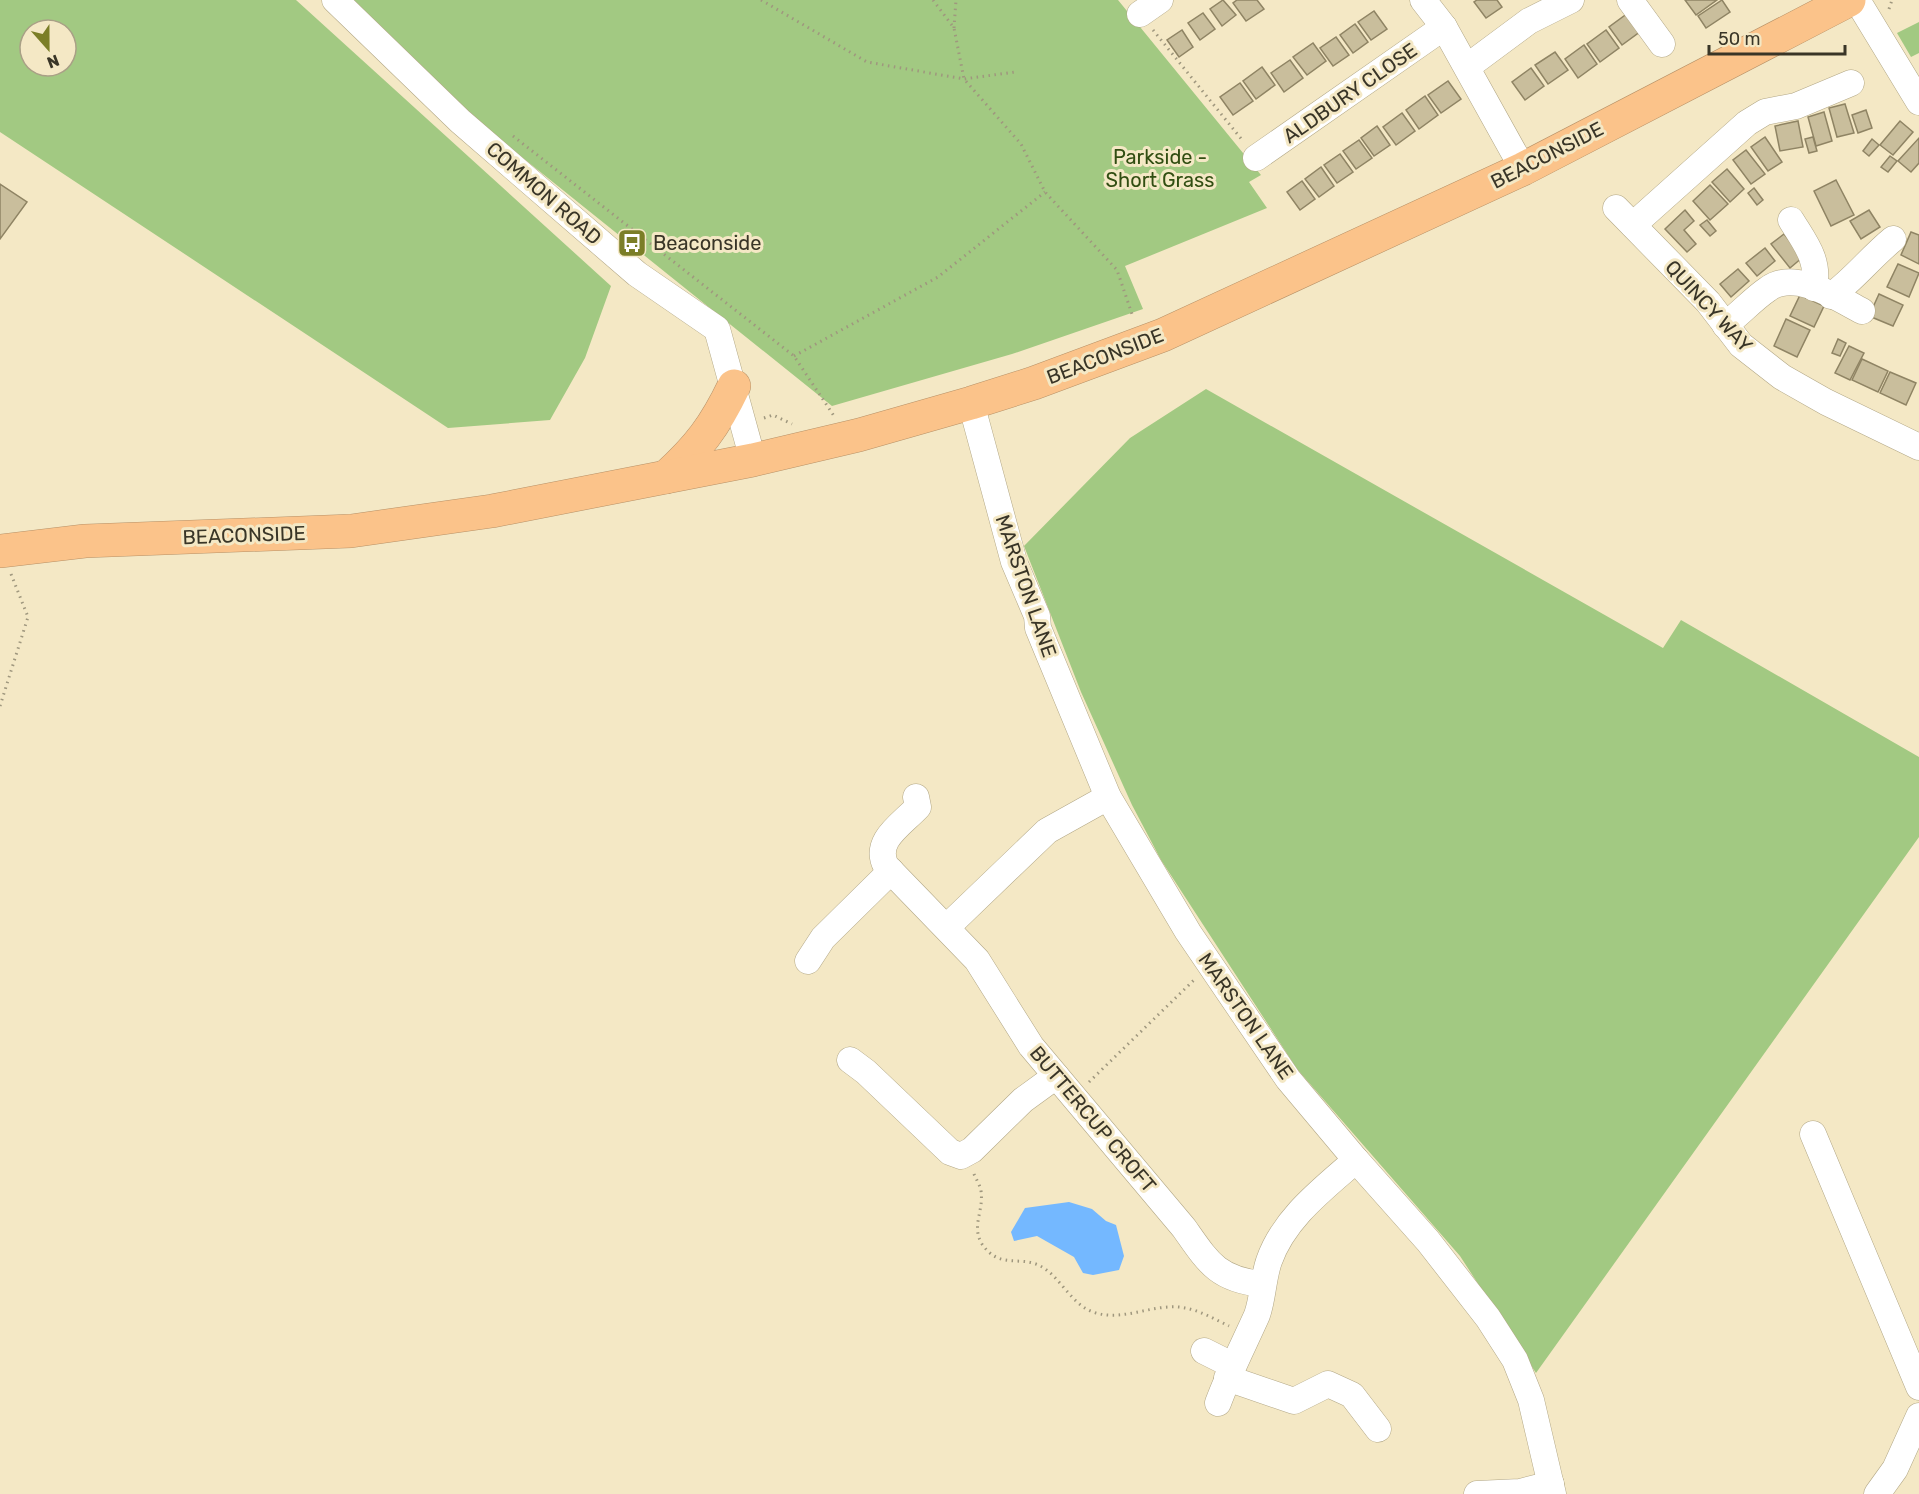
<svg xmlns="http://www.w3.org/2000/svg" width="1919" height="1494" font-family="Rubik,sans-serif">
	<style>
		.green { fill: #a2c982; fill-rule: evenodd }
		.water { fill: #74b8ff }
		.building { fill: #c9be9c; stroke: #8f8464; stroke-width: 1.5 }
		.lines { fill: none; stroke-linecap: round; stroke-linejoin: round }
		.minor-casing { stroke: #b2a786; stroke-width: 27 }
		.highway-casing { stroke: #b79167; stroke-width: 34 }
		.path { stroke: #9f977e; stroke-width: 3; stroke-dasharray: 1.5 4.5; stroke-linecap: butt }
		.minor { stroke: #fff; stroke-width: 26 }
		.highway { stroke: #fbc38a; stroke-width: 33 }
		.labels { text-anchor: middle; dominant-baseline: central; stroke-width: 6; stroke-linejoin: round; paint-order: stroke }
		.street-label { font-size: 20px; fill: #393527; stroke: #f4e8c5 }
		.park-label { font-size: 20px; fill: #314e12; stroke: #f4e8c5 }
		.poi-label { font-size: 20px; fill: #393527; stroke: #f4e8c5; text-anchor: start }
	</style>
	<rect width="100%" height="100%" fill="#f4e8c5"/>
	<!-- green -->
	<g class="green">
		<path d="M0 0H296L611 286 585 358 550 420 448 428 0 132ZM30 30H66V66H30Z"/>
		<path d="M348 0H1118L1261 175 1249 182 1267 208 1125 266 1143 309 1012 354 832 406 468 114Z"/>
		<path d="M1919 22V53L1911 57 1897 33Z"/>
		<path d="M1206 389 1663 648 1681 620 1919 757V837L1536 1373 1460 1256 1297 1069 1161 860 1132 805 1081 692 1024 546 1130 438Z"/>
	</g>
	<!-- water -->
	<path class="water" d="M1069 1202 1092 1209 1106 1221 1116 1225 1124 1256 1119 1270 1093 1275 1083 1273 1074 1257 1037 1236 1014 1241 1011 1232 1025 1208Z"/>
	<!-- building -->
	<g class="building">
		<path d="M1223 0 1236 15 1222 26 1210 9Z"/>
		<path d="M1237 0H1257L1264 9 1246 21 1233 3Z"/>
		<path d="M1477 0H1497L1502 7 1486 18 1474 2Z"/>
		<path d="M1685 0H1717L1696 15Z"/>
		<path d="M1722 0 1730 12 1706 28 1698 16Z"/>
		<path d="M1374 11 1387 29 1371 40 1358 22Z"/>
		<path d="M1203 13 1215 29 1200 40 1188 23Z"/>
		<path d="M1628 13 1641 31 1622 45 1609 27Z"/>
		<path d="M1355 24 1368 42 1353 53 1340 35Z"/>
		<path d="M1182 30 1193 47 1179 57 1167 40Z"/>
		<path d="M1606 30 1619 48 1600 62 1587 44Z"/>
		<path d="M1336 37 1349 55 1333 66 1320 48Z"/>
		<path d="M1313 43 1326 61 1307 75 1293 57Z"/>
		<path d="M1584 45 1597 64 1578 78 1565 59Z"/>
		<path d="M1555 52 1568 70 1548 84 1535 65Z"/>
		<path d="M1290 60 1303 78 1284 92 1271 73Z"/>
		<path d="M1262 67 1275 85 1256 99 1243 81Z"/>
		<path d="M1531 68 1544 86 1525 100 1512 82Z"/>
		<path d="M1448 81 1461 99 1441 113 1428 95Z"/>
		<path d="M1240 83 1253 101 1233 115 1220 97Z"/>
		<path d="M1425 96 1438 115 1419 129 1406 110Z"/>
		<path d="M1845 104 1854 133 1837 137 1829 108Z"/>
		<path d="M1866 110 1872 128 1858 133 1852 115Z"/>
		<path d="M1824 112 1832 141 1816 146 1808 117Z"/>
		<path d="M1402 113 1415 131 1396 145 1383 127Z"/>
		<path d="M1798 121 1803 147 1780 151 1775 126Z"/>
		<path d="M1900 121 1913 132 1893 155 1880 145Z"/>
		<path d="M1377 126 1390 145 1374 156 1361 138Z"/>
		<path d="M1765 137 1782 162 1768 171 1751 147Z"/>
		<path d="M1813 137 1817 151 1809 153 1805 139Z"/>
		<path d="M1919 138V163L1911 172 1898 161Z"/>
		<path d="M1872 139 1879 145 1869 156 1863 151Z"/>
		<path d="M1359 140 1372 158 1356 169 1343 151Z"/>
		<path d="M1746 150 1765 174 1751 184 1733 160Z"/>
		<path d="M1340 154 1353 172 1337 183 1324 165Z"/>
		<path d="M1890 156 1897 161 1888 172 1881 167Z"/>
		<path d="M1321 167 1334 186 1319 197 1305 179Z"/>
		<path d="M1727 169 1744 189 1730 202 1712 182Z"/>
		<path d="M1836 180 1854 215 1831 226 1814 191Z"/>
		<path d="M1302 181 1315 199 1300 210 1287 192Z"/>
		<path d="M0 184 27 202 0 239Z"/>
		<path d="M1710 185 1728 204 1710 220 1693 201Z"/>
		<path d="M1754 188 1763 200 1757 205 1748 193Z"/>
		<path d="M1685 210 1694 221 1684 230 1696 244 1687 252 1665 229Z"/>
		<path d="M1869 210 1880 227 1861 239 1850 221Z"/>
		<path d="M1707 220 1716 231 1710 236 1700 225Z"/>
		<path d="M1911 232 1919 235V264L1901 255Z"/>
		<path d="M1784 234 1803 257 1790 268 1771 244Z"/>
		<path d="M1765 248 1775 261 1757 276 1746 263Z"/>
		<path d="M1898 264 1919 273 1909 297 1887 287Z"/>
		<path d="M1738 269 1749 281 1731 297 1720 284Z"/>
		<path d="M1879 294 1903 305 1893 326 1869 316Z"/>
		<path d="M1800 295 1824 306 1814 327 1790 316Z"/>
		<path d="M1786 319 1810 330 1797 357 1774 346Z"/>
		<path d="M1838 339 1846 343 1840 356 1832 353Z"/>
		<path d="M1849 346 1864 353 1850 380 1835 373Z"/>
		<path d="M1862 359 1888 371 1878 392 1852 380Z"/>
		<path d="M1890 372 1916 383 1906 405 1880 393Z"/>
	</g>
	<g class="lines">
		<!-- minor casing -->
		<g class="minor-casing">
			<g id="minor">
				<path d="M335 0 460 121 637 274 717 329 753 460"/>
				<path d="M1423 0 1444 27 1523 169"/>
				<path d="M1630 0 1662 44"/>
				<path d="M1857 0 1919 102"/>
				<path d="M1140 14 1160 0"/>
				<path d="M1467 67 1529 21 1571 0"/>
				<path d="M1256 158 1444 27"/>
				<path d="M1616 208 1708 302 1741 345 1782 377 1826 402 1919 447"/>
				<path d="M1791 220C1805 243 1820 260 1814 288"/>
				<path d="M1633 225 1747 123 1765 112 1796 106 1851 83"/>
				<path d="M1831 296C1854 279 1871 257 1893 239"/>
				<path d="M1725 325C1740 314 1753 299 1768 289 1795 269 1837 298 1862 311"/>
				<path d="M971 403 1014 562 1037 616 1038 628 1108 797 1188 932 1288 1079 1356 1160 1428 1241 1488 1318 1515 1360 1531 1400 1553 1494"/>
				<path d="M916 797 918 807C901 825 873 841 886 866L977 960 1031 1046 1184 1228C1208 1262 1217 1279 1261 1284"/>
				<path d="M947 927 1047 831 1108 797"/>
				<path d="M808 961 823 938 891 871"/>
				<path d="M850 1060 866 1072 950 1152 961 1156 972 1150 1023 1100 1056 1076"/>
				<path d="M1813 1134 1919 1387"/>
				<path d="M1204 1351 1232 1365"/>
				<path d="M1227 1378 1294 1401 1328 1384 1352 1395 1378 1429"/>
				<path d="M1218 1403C1229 1373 1244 1344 1257 1315 1263 1298 1263 1278 1269 1261 1284 1218 1323 1189 1356 1160"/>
				<path d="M1477 1494 1520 1492 1551 1484"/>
				<path d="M1877 1494 1895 1469 1919 1416"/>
			</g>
		</g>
		<!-- highway casing -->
		<g class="highway-casing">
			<g id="highway">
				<path d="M666 477C698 448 715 426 734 386"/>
				<path d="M0 551 85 541 351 531 492 511 753 460 859 435 971 403 1034 383 1163 335 1523 169 1849 0"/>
			</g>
		</g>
		<!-- path -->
		<g class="path">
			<path d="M761 0 867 62 964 79 1015 72"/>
			<path d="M933 0 954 28 964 79 1021 144 1045 192 1117 270 1133 317"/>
			<path d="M1889 9 1892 0"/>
			<path d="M954 28 956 0"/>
			<path d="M1153 30 1243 141"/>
			<path d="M513 136 794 356 834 416"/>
			<path d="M794 356 938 277 1045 192"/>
			<path d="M764 418 773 415 792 424"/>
			<path d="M0 706 28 617 11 574"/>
			<path d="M1089 1082 1194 980"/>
			<path d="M974 1174C976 1179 980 1185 981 1191 984 1211 971 1226 982 1244 998 1268 1017 1257 1036 1264 1060 1273 1070 1306 1096 1313 1121 1320 1145 1308 1169 1307 1191 1305 1210 1317 1229 1326"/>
		</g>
		<!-- minor -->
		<use href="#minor" class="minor"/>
		<!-- highway -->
		<use href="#highway" class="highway"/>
	</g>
	<!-- icons -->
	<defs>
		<g id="bus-square" transform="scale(1.5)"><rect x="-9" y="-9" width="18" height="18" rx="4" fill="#7b7e27" stroke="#f4e8c5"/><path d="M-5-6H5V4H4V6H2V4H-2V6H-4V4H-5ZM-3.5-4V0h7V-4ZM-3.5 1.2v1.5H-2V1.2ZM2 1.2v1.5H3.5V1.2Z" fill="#fff"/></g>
	</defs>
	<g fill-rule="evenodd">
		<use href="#bus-square" x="632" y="243"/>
	</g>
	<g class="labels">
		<!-- street labels -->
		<g class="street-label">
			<text transform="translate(1350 93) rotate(-35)">ALDBURY CLOSE</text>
			<text transform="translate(1547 155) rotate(-27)">BEACONSIDE</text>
			<text transform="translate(544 193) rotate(41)">COMMON ROAD</text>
			<text transform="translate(1709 306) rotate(47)">QUINCY WAY</text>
			<text transform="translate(1105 356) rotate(-21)">BEACONSIDE</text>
			<text transform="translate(244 535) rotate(-2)">BEACONSIDE</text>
			<text transform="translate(1026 586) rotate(71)">MARSTON LANE</text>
			<text transform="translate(1246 1016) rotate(55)">MARSTON LANE</text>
			<text transform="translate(1093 1119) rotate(50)">BUTTERCUP CROFT</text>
		</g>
		<!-- park labels -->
		<g class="park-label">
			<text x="1160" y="157">Parkside -<tspan x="1160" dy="23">Short Grass</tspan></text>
		</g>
		<!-- poi labels -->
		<g class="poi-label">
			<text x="653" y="243">Beaconside</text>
		</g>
	</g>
	<!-- north arrow -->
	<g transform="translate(48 48) rotate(159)"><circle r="28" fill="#f4e8c5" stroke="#a9a086" stroke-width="1.5"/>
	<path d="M0-4.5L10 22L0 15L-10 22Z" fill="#7b7e27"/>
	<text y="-9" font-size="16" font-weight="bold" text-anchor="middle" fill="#393527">N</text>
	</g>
	<!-- scale -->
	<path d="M1709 45v9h136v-9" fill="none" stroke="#393527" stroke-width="3"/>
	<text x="1718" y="45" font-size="18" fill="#393527" stroke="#f4e8c5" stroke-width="4.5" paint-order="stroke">50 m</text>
</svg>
